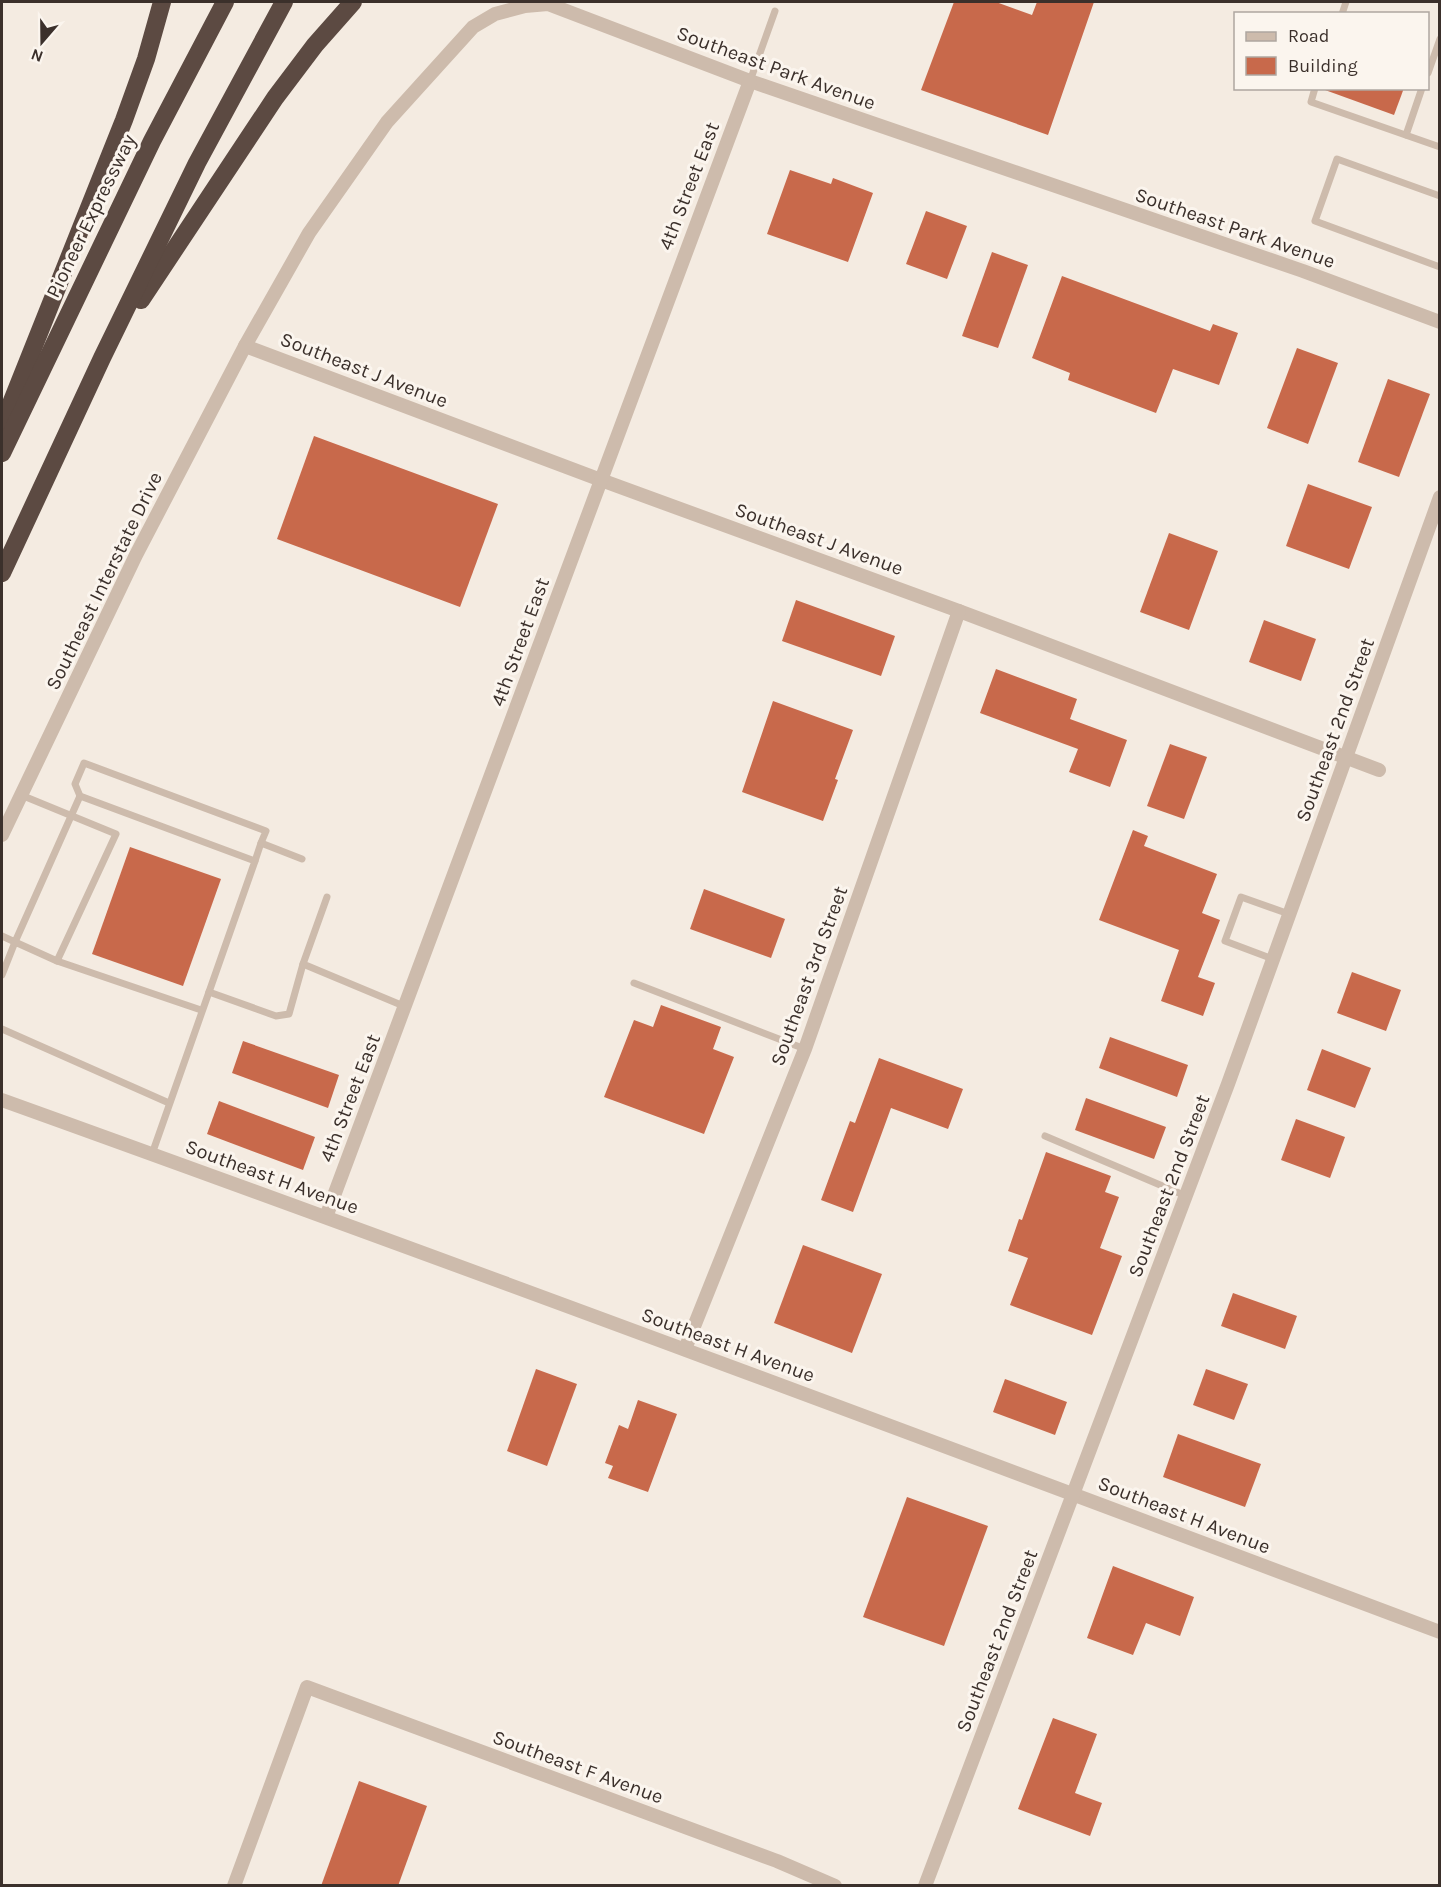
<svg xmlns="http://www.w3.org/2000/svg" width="1441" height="1887" font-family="Karla,sans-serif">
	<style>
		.building { fill: #c8694b }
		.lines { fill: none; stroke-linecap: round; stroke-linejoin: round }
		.service { stroke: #cdbbac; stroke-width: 7 }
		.minor { stroke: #cdbbac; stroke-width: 14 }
		.motorway { stroke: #5c4a42; stroke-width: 18 }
		.labels { text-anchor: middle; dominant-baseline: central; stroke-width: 6; stroke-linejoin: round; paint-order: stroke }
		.street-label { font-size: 20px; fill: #3b302b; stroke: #fbf5ee }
	</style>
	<rect width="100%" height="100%" fill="#f4ebe1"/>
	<!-- building -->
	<g class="building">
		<path d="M954 2H996L1032 15 1037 2H1094L1048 135 921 90Z"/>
		<path d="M1325 88H1404L1394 115 1325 90Z"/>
		<path d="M790 170 831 184 833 178 873 193 848 262 767 234Z"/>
		<path d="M926 211 967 226 947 279 906 264Z"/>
		<path d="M992 252 1028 265 998 348 962 336Z"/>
		<path d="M1062 276 1210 331 1213 324 1238 333 1219 385 1173 369 1156 413 1068 380 1070 373 1032 358Z"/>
		<path d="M1297 348 1338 363 1308 444 1267 428Z"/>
		<path d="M1388 379 1430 394 1399 477 1358 462Z"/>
		<path d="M314 436 498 504 460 607 277 539Z"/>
		<path d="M1308 484 1372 507 1349 569 1286 546Z"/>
		<path d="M1169 533 1218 551 1189 630 1140 612Z"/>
		<path d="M796 600 895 636 881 676 782 641Z"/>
		<path d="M1264 620 1316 639 1301 681 1249 662Z"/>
		<path d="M996 669 1077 699 1070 719 1127 740 1110 787 1069 772 1078 749 980 713Z"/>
		<path d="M773 701 853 730 835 779 838 780 823 821 742 792Z"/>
		<path d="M1170 744 1207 757 1184 819 1147 806Z"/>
		<path d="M1133 830 1148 836 1144 846 1217 874 1202 913 1220 920 1198 977 1215 983 1203 1016 1161 1001 1179 950 1099 920Z"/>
		<path d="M130 847 221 879 183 986 92 954Z"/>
		<path d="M704 889 785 919 771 958 690 929Z"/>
		<path d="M1352 972 1401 990 1386 1031 1337 1013Z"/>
		<path d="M661 1005 721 1027 713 1049 734 1057 704 1134 604 1097 634 1020 653 1027Z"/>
		<path d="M1110 1037 1188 1065 1177 1097 1099 1068Z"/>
		<path d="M243 1041 339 1075 328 1108 232 1073Z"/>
		<path d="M1322 1049 1371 1068 1355 1108 1307 1090Z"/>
		<path d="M879 1058 963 1089 948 1129 891 1108 853 1212 821 1200 850 1121 855 1123Z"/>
		<path d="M1086 1098 1166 1127 1154 1159 1075 1130Z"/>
		<path d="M219 1101 315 1137 303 1170 207 1134Z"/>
		<path d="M1296 1119 1345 1137 1330 1178 1281 1160Z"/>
		<path d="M1046 1152 1111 1176 1105 1192 1119 1197 1100 1248 1122 1256 1092 1335 1010 1305 1028 1258 1008 1251 1019 1219 1022 1220Z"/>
		<path d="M803 1245 882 1274 852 1353 774 1323Z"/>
		<path d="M1233 1293 1297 1316 1285 1349 1221 1326Z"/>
		<path d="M536 1369 577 1384 547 1466 507 1451Z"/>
		<path d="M1206 1369 1248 1384 1234 1420 1193 1405Z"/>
		<path d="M1005 1379 1067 1402 1055 1435 993 1412Z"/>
		<path d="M638 1400 677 1414 648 1492 608 1478 613 1466 605 1463 619 1425 628 1429Z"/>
		<path d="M1178 1434 1261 1464 1245 1507 1163 1477Z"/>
		<path d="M907 1497 988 1526 944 1646 863 1617Z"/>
		<path d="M1113 1566 1194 1597 1180 1636 1146 1623 1133 1655 1087 1638Z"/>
		<path d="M1053 1718 1097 1734 1075 1793 1102 1803 1090 1836 1018 1809Z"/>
		<path d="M359 1781 427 1806 398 1886H321Z"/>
	</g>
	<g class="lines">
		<!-- service -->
		<g class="service">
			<path d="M1342 14 1346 2"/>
			<path d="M1428 73 1440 39"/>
			<path d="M750 81 775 11"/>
			<path d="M1315 88 1311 102 1440 147"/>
			<path d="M1406 135 1422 88"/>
			<path d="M1440 196 1337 159 1315 221 1440 267"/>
			<path d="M255 861 261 843 302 859"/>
			<path d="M327 897 303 964 406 1007"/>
			<path d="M2 936 15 942 80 796"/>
			<path d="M1273 959 1225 941 1241 897 1289 914"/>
			<path d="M57 961 201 1010"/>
			<path d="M2 975 15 942 57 961 116 834 21 795"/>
			<path d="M634 983 805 1049"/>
			<path d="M209 992 255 861 80 796 75 784 84 763 266 831 261 843"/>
			<path d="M2 1029 169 1103"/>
			<path d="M1045 1136 1186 1196"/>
			<path d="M152 1154 209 992 276 1016 289 1014 303 964"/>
		</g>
		<!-- minor -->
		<g class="minor">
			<path d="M245 346 601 480 959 611 1379 770"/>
			<path d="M2 835 136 555 245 346 309 233 387 122 473 27 495 14 525 6 548 4 750 81 1303 271 1440 322"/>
			<path d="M2 1100C483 1273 961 1452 1440 1632"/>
			<path d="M326 1217C470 839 606 458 750 81"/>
			<path d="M685 1349 805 1049 959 611"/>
			<path d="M234 1886 307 1687 777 1861 835 1886"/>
			<path d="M925 1886 1228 1084 1440 497"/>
		</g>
		<!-- motorway -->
		<g class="motorway">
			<path d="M141 300 275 98 315 45 353 2"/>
			<path d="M2 426 124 120 146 59 162 2"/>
			<path d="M2 453 152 141 225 2"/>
			<path d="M2 573 102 358 197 163 284 2"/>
		</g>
	</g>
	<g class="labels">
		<!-- street labels -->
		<g class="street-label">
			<text transform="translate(776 68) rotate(20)">Southeast Park Avenue</text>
			<text transform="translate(689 186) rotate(-69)">4th Street East</text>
			<text transform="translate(91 216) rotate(-64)">Pioneer Expressway</text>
			<text transform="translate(1235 228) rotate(19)">Southeast Park Avenue</text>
			<text transform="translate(364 370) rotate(21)">Southeast J Avenue</text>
			<text transform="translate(819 539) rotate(20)">Southeast J Avenue</text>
			<text transform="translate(104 581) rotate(-64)">Southeast Interstate Drive</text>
			<text transform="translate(520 642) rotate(-70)">4th Street East</text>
			<text transform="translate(1335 730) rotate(-70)">Southeast 2nd Street</text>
			<text transform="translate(809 976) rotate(-70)">Southeast 3rd Street</text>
			<text transform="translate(350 1098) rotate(-69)">4th Street East</text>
			<text transform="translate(272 1177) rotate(20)">Southeast H Avenue</text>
			<text transform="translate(1169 1186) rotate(-69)">Southeast 2nd Street</text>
			<text transform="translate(728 1345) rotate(20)">Southeast H Avenue</text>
			<text transform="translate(1184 1515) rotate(21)">Southeast H Avenue</text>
			<text transform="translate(997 1641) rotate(-69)">Southeast 2nd Street</text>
			<text transform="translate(578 1767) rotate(20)">Southeast F Avenue</text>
		</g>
	</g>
	<!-- border -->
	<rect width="1441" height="1887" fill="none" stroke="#3b302b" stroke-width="6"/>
	<!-- legend -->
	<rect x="1234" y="12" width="195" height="78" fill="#fbf5ee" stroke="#aea6a0" stroke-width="1.5"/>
	<rect x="1246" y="32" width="30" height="9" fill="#cdbbac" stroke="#aea6a0" stroke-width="1.5"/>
	<text x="1288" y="42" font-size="18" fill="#3b302b">Road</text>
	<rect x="1246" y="57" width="30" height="18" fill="#c8694b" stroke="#aea6a0" stroke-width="1.5"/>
	<text x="1288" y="72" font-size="18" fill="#3b302b">Building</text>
	<!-- north arrow -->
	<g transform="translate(42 42) rotate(200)" stroke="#fbf5ee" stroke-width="4.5" paint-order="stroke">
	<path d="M0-4.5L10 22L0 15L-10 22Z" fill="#3b302b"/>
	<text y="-9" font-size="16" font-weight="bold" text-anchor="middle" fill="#3b302b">N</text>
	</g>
</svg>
